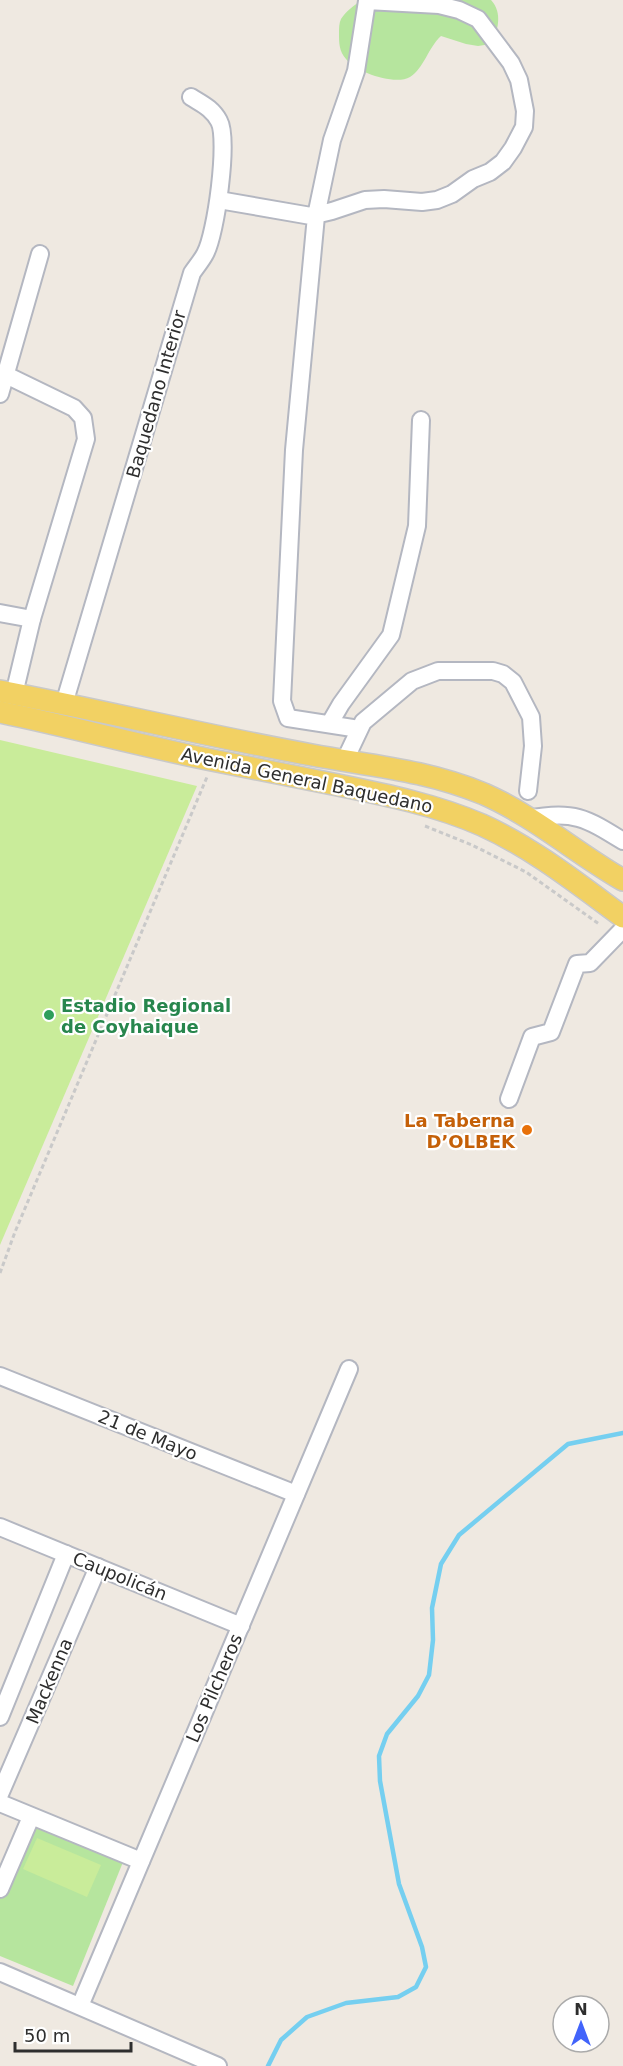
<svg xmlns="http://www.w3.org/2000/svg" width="623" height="2066" font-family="'DejaVu Sans',sans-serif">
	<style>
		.green { fill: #b6e59e }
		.pitch { fill: #c9ec9a }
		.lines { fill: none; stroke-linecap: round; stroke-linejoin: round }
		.stream { stroke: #75cff0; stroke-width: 4.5 }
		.minor-casing { stroke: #b4b7c1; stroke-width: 20 }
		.major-casing { stroke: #c9c9c9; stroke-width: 24 }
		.path { stroke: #c9c9c9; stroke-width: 3; stroke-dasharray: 4.5 3; stroke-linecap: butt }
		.minor { stroke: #fff; stroke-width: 16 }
		.major { stroke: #f2d163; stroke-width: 21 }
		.leisure-dot { fill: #2e9e5b; stroke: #fff; stroke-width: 2 }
		.food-dot { fill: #e8710a; stroke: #fff; stroke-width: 2 }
		.labels { text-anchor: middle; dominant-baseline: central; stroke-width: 4.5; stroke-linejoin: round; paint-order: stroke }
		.street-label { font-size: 18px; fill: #2e2e2e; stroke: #fff }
		.leisure-label { font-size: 18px; font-weight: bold; fill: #27864d; stroke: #fff; text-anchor: start }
		.food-label { font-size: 18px; font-weight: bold; fill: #c56008; stroke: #fff; text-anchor: end }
	</style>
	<rect width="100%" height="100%" fill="#efe9e1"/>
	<!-- green -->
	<g class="green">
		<path d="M361 0H491C503 13 498 31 491 44L478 46 466 44 441 36C428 48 424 68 410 77 395 86 356 72 346 59 339 51 339 43 339 33 339 28 339 23 341 19 346 11 354 6 361 0Z"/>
		<path d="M23 1822 123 1862 73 1986 0 1956V1881Z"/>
	</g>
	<!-- pitch -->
	<g class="pitch">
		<path d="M0 740 197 786 0 1245Z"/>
		<path d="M37 1838 101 1865 87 1897 23 1869Z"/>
	</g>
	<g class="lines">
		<!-- stream -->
		<path class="stream" d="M268 2066 281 2040 307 2017 346 2003 398 1997 416 1987 426 1967 422 1947 399 1884 380 1781 379 1756 387 1734 418 1696 429 1675 433 1640 432 1608 441 1564 459 1535 568 1444 623 1433"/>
		<!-- minor casing -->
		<g class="minor-casing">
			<g id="minor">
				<path d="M219 200 311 216 332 211 365 200 384 199 422 202 437 200 452 194 473 179 490 172 503 162 513 148 524 127 525 111 519 80 511 63 478 19 459 10 439 5 367 1 356 71 332 140 316 216 294 450 282 701 288 718 359 729"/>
				<path d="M6 375 74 408 83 418 86 439 32 619 14 694"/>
				<path d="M0 394 40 254"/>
				<path d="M0 613 32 619"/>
				<path d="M64 704 192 273C196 267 202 260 205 254 216 235 229 139 219 121 212 108 202 104 191 97"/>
				<path d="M330 723 341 704 391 635 417 526 421 420"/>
				<path d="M345 760 363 722 412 681 438 671H493L503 674 513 682 531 717 533 746 528 791"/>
				<path d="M528 819C573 810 586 818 623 841"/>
				<path d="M509 1099 532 1037 551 1032 577 964 590 963 623 929"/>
				<path d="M0 1376 296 1494"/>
				<path d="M0 1527 241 1626"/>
				<path d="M0 1717 66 1554"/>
				<path d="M0 1794 98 1567"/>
				<path d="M0 1803 141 1861"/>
				<path d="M0 1889 31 1817"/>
				<path d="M0 1972 218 2066"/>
				<path d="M80 2006 349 1369"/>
			</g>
		</g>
		<!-- major casing -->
		<g class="major-casing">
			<g id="major">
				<path d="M0 691C104 711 207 736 312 755 372 766 426 770 484 794 534 816 576 853 623 880"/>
				<path d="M0 712C73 727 145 747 217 761 258 769 298 777 338 785 387 795 436 805 482 825 533 848 578 884 623 917"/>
			</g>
		</g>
		<!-- path -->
		<g class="path">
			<path d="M425 826 472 845 526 872 599 924"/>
			<path d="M0 1273 15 1232 207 777"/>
		</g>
		<!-- minor -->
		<use href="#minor" class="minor"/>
		<!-- major -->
		<use href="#major" class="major"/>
	</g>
	<!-- markers -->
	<circle class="leisure-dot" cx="49" cy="1015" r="6"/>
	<circle class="food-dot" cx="527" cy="1130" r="6"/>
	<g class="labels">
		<!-- street labels -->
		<g class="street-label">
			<text transform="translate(156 394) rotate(-74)">Baquedano Interior</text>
			<text transform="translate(307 780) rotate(12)">Avenida General Baquedano</text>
			<text transform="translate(148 1435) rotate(22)">21 de Mayo</text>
			<text transform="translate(120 1576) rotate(22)">Caupolicán</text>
			<text transform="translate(49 1681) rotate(-67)">Mackenna</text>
			<text transform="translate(214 1688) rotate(-67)">Los Pilcheros</text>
		</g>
		<!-- leisure labels -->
		<g class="leisure-label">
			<text x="61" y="1005">Estadio Regional<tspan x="61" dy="21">de Coyhaique</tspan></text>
		</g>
		<!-- food labels -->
		<g class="food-label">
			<text x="515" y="1120">La Taberna<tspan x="515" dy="21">D’OLBEK</tspan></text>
		</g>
	</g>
	<!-- north arrow -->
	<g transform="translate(581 2024)"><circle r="28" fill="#ffffff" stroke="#ababab" stroke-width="1.5"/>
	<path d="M0-4.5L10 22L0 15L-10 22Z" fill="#4264fb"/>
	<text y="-9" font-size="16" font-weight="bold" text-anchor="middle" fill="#2e2e2e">N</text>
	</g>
	<!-- scale -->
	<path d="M15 2042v9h116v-9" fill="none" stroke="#2e2e2e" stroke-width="3"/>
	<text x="24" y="2042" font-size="18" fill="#2e2e2e" stroke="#ffffff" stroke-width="4.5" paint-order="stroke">50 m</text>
</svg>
